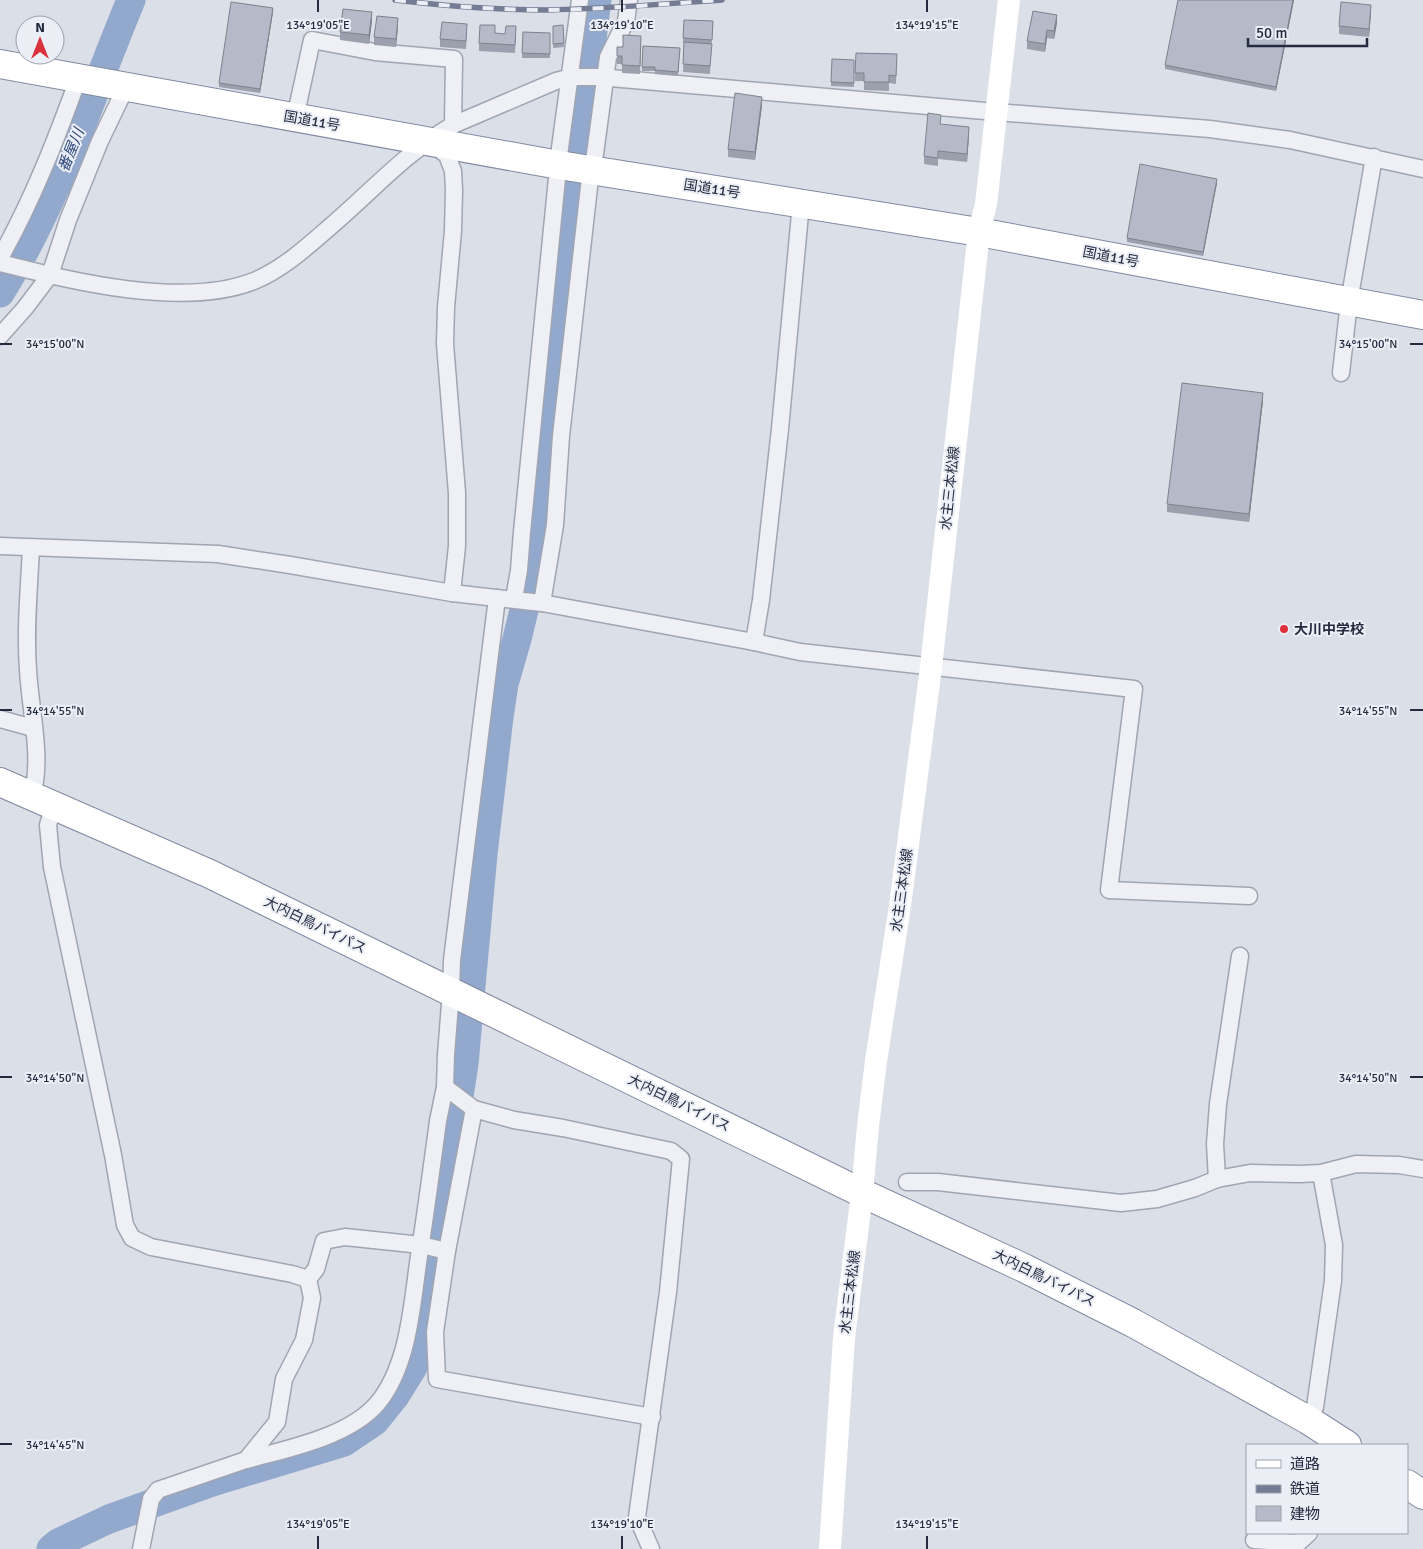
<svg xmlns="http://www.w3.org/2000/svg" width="1423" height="1549" font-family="Signika,'Noto Sans JP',sans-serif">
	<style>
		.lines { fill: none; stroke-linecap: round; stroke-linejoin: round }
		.river { stroke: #92a8cc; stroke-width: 29 }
		.street-casing { stroke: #a0a5b2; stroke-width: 19 }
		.highway-casing { stroke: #818aa0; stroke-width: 30 }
		.street { stroke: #eef0f6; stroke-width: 16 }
		.secondary { stroke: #fff; stroke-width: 22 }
		.highway { stroke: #fff; stroke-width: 28 }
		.rail-casing { stroke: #737c93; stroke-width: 5.5 }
		.rail { stroke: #ebeef5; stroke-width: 4; stroke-dasharray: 11; stroke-linecap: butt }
		.wall { fill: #9ca0ac }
		.shaded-wall { fill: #7f828c }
		.building { fill: #b5bac8; stroke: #7f828c }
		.ticks { fill: none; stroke: #242b3f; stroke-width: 2 }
		.poi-dot { fill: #db313a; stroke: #ebeef5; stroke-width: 2 }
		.labels { text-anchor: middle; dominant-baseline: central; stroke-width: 4; stroke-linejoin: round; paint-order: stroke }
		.street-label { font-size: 14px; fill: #242b3f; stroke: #ebeef5 }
		.poi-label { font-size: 14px; font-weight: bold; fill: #242b3f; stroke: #ebeef5; text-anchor: start }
		.water-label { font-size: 15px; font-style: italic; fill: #2a4577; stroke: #ebeef5 }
		.ticks-label { font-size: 12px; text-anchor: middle; fill: #242b3f; stroke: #ebeef5; stroke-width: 4; stroke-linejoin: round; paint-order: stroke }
	</style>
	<rect width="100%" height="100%" fill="#dbdfe8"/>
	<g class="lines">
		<!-- river -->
		<g class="river">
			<path d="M0 293C57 203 90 99 131 0"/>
			<path d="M51 1549 58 1543 109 1519 212 1482 344 1442 375 1421 395 1396 413 1367 423 1331 464 1064 483 854 499 717 504 684 517 639 530 585 572 192 597 0"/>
		</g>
		<!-- street casing -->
		<g class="street-casing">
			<g id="street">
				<path d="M295 118 312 40 375 52 454 59 453 125"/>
				<path d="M432 144 447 155 453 171 454 190 453 231 446 307 445 344 457 493V546L452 593"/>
				<path d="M0 258C32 201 56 140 78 79"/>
				<path d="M0 263C72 281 182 309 254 281 283 269 308 246 331 226 373 190 405 153 453 125L556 81 572 77H599L996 112 1210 129 1290 140 1423 169"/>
				<path d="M0 336 25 308 50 275 68 220 100 141 126 87"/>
				<path d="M1341 373 1349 302 1374 157"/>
				<path d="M0 546 218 554 290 565 452 593 542 603 754 642 800 652 1134 689 1109 890 1249 896"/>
				<path d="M31 548C29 589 25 630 28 670 30 709 43 758 32 795"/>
				<path d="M514 599 519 570 522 532 560 148 580 0"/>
				<path d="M542 603 555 525 561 436 589 187 595 154 608 57 626 21 629 0"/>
				<path d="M754 642 761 600 780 429 801 203"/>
				<path d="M0 719 33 728"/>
				<path d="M54 805 48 825 52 867 113 1155 125 1225 132 1238 151 1247 292 1274 308 1279"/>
				<path d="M445 1087 474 1109 514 1120 563 1128 671 1151 681 1159 668 1292 637 1517 651 1549"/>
				<path d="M474 1109 447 1251 435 1332 437 1379 652 1417"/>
				<path d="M1217 1179 1215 1144 1218 1104 1240 956"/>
				<path d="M907 1182H938L1121 1203 1157 1199 1195 1188 1217 1179 1250 1173 1300 1174 1321 1173 1356 1164 1399 1165 1423 1169"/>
				<path d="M1308 1420 1315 1407 1333 1281 1334 1245 1321 1173"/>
				<path d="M246 1460C287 1449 348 1437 377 1404 409 1366 412 1304 419 1256 426 1211 432 1166 438 1121L445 1087 446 1055 451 991 452 960 497 598"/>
				<path d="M1254 1540 1298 1543 1309 1533"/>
				<path d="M141 1549 151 1499 158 1490 246 1460 277 1422 284 1379 304 1340 312 1298 308 1279 316 1269 324 1241 345 1237 421 1245 447 1251"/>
			</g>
		</g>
		<!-- highway casing -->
		<g class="highway-casing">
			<g id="highway">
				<path d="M0 64 559 165 979 232 1423 315"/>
				<path d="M0 782 210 874 862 1193 1024 1268 1133 1323 1308 1420 1347 1445"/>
				<path d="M1407 1484 1423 1495"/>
			</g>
		</g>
		<!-- street -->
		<use href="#street" class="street"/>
		<!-- secondary -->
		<path class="secondary" d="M830 1549 844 1338 862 1193 868 1126 876 1061 900 906 931 667 975 268 979 232 986 204 1009 0"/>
		<!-- highway -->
		<use href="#highway" class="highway"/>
		<!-- rail casing -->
		<g class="rail-casing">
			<path id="rail" d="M395 0C445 6 497 10 547 10 605 9 664 4 722 0"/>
		</g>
		<!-- rail -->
		<use href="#rail" class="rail"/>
	</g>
	<!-- wall -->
	<g class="wall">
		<path d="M1178 0H1294L1276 91 1165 69V65Z"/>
		<path d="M273 12 260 93 219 87V83Z"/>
		<path d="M1371 13 1369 37 1339 34V26Z"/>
		<path d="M684 20 713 21 710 74 683 72 684 43 683 42Z"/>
		<path d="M372 21 369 44 340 40V32Z"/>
		<path d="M1057 23 1054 39 1047 38 1045 52 1027 49V41Z"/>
		<path d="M563 25 564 47 553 48V26Z"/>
		<path d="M398 26 396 47 374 45V37Z"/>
		<path d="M467 32 466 49 440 47V39Z"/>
		<path d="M523 32 550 33V58H522Z"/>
		<path d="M516 34 515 53 479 51V43Z"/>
		<path d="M641 44 640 74 622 73V64H617V47H623Z"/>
		<path d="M643 46 680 48 678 76 655 74V71H642Z"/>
		<path d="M856 53 897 54 896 84 889 83V91L864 90V81H855Z"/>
		<path d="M832 59 854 60V87L831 86Z"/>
		<path d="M762 105 755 160 728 157V149Z"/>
		<path d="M941 125 969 135 967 162 938 159V166L924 164V156Z"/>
		<path d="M1217 183 1203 256 1127 242V238Z"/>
		<path d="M1263 401 1249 522 1167 512V504Z"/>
	</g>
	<!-- shaded-wall -->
	<g class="shaded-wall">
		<path d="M1293 0H1294L1276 91V87Z"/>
		<path d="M1371 5V13L1369 37V29Z"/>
		<path d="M273 8V12L260 93V89Z"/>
		<path d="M372 12V21L369 44V35Z"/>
		<path d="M1057 15V23L1054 39V31Z"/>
		<path d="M398 18V26L396 47V39Z"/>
		<path d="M1047 30V38L1045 52V44Z"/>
		<path d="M762 97V105L755 160V152Z"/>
		<path d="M969 127V135L967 162V154Z"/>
		<path d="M1217 179V183L1203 256V252Z"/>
		<path d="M1263 393V401L1249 522V514Z"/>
	</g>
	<!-- building -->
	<g class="building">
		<path d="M1178 0H1293L1276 87 1165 65Z"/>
		<path d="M231 2 273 8 260 89 219 83Z"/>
		<path d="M1341 2 1371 5 1369 29 1339 26Z"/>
		<path d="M343 9 372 12 369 35 340 32Z"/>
		<path d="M1033 11 1057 15 1054 31 1047 30 1045 44 1027 41Z"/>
		<path d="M377 16 398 18 396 39 374 37Z"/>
		<path d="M684 20 713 21 712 40 683 38Z"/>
		<path d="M442 22 467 24 466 41 440 39Z"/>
		<path d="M480 25H495V33L505 34 506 26H516L515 45 479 43Z"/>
		<path d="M563 25 564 43 553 44V26Z"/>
		<path d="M523 32 550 33V54L522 53Z"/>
		<path d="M623 35 641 36 640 66 622 65V56H617V47H623Z"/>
		<path d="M684 42 712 44 710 66 683 64Z"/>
		<path d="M643 46 680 48 678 72 655 70V67H642Z"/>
		<path d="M856 53 897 54 896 76 889 75V82H864V73H855Z"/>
		<path d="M832 59 854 60V83L831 82Z"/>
		<path d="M735 93 762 97 755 152 728 149Z"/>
		<path d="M928 113 941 115 940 124 969 127 967 154 938 151V158L924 156Z"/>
		<path d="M1140 164 1217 179 1203 252 1127 238Z"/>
		<path d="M1182 383 1263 393 1249 514 1167 504Z"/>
	</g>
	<!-- ticks -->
	<path class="ticks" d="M318 0V12M622 0V12M927 0V12M0 344H12M1410 344H1423M0 710H12M1410 710H1423M0 1077H12M1410 1077H1423M0 1444H12M318 1536V1549M622 1536V1549M927 1536V1549"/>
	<!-- markers -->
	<circle class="poi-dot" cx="1284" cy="629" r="5"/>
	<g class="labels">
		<!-- street labels -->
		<g class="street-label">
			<text transform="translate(312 121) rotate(10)">国道11号</text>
			<text transform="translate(712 189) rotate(9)">国道11号</text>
			<text transform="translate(1111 257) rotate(11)">国道11号</text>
			<text transform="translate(950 488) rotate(-84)">水主三本松線</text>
			<text transform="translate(902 890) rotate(-82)">水主三本松線</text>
			<text transform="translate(315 925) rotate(26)">大内白鳥バイパス</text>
			<text transform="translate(679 1103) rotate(26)">大内白鳥バイパス</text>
			<text transform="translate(1044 1278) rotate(26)">大内白鳥バイパス</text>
			<text transform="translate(850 1292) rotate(-83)">水主三本松線</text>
		</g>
		<!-- poi labels -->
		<g class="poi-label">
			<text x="1294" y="629">大川中学校</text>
		</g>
		<!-- water labels -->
		<g class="water-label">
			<text transform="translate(71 150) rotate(-68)">番屋川</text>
		</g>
	</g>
	<g class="ticks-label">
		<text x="318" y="29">134°19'05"E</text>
		<text x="622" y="29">134°19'10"E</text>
		<text x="927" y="29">134°19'15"E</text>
		<text x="55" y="348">34°15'00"N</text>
		<text x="1368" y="348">34°15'00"N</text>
		<text x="55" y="715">34°14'55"N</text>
		<text x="1368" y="715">34°14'55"N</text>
		<text x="55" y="1082">34°14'50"N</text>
		<text x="1368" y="1082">34°14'50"N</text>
		<text x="55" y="1449">34°14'45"N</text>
		<text x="318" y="1528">134°19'05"E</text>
		<text x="622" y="1528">134°19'10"E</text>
		<text x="927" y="1528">134°19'15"E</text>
	</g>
	<!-- legend -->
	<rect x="1246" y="1444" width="162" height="90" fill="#ebeef5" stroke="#9ba0ac"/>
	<rect x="1256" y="1460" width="25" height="8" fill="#ffffff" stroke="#9ba0ac"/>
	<text x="1290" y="1469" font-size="15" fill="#242b3f">道路</text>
	<rect x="1256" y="1485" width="25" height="8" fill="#737c93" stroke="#9ba0ac"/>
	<text x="1290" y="1494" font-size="15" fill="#242b3f">鉄道</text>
	<rect x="1256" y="1506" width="25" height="15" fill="#b5bac8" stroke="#9ba0ac"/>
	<text x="1290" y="1519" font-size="15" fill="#242b3f">建物</text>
	<!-- north arrow -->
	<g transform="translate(40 40)"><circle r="24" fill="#ebeef5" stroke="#9ba0ac"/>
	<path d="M0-4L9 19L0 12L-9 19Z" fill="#db313a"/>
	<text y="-8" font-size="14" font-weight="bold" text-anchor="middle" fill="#242b3f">N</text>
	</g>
	<!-- scale -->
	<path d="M1248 38v8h119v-8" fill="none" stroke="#242b3f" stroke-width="2.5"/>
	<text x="1256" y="38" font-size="15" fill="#242b3f" stroke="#ebeef5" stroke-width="4" paint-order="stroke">50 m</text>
</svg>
